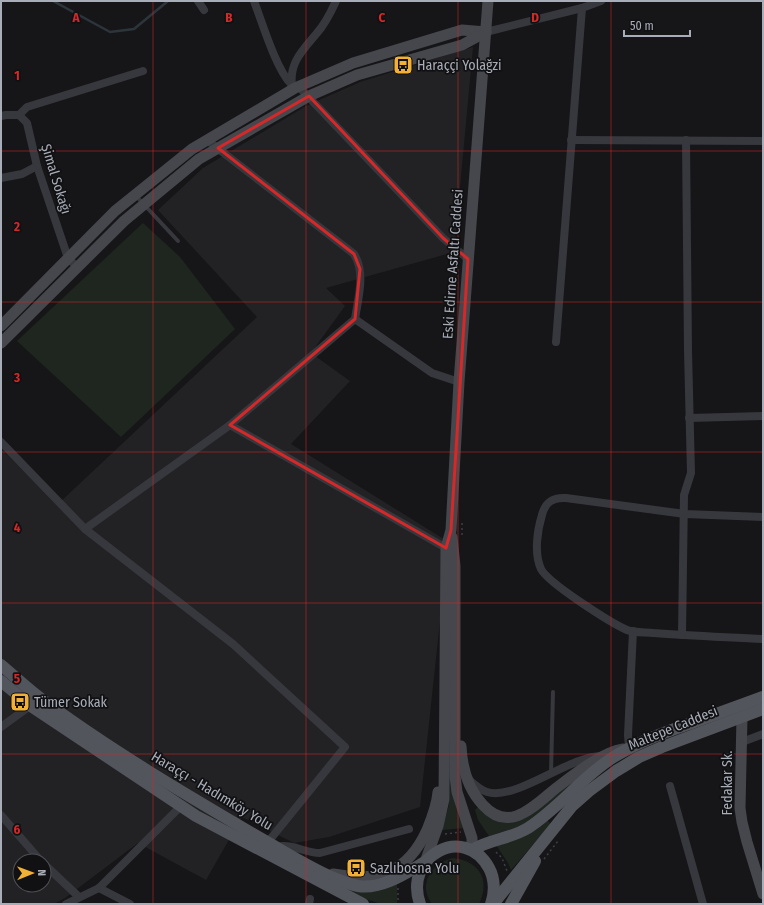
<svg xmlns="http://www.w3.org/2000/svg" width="764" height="905" font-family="'Fira Sans Condensed',sans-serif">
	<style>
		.built { fill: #222225; fill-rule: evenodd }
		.green { fill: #1e261f }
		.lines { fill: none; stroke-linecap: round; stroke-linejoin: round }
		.stream { stroke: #2c353c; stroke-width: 2.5 }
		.path { stroke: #3d3f44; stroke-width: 1.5; stroke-dasharray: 2 3; stroke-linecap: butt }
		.lane { stroke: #37383d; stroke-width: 4 }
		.street { stroke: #37383d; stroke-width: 8 }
		.secondary { stroke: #45474d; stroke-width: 11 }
		.primary { stroke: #53555c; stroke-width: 12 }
		.marked { fill: none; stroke: #d62828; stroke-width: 3; stroke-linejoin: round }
		.grid { fill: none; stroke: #d62828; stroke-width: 1; stroke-opacity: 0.55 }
		.labels { text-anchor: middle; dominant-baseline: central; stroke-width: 3.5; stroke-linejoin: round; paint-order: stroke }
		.poi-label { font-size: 14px; fill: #a8adb8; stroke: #111113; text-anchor: start }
		.street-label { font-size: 14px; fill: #a8adb8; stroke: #111113 }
		.grid-label { font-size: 13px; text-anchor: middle; font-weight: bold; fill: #d62828; stroke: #111113; stroke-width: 3.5; stroke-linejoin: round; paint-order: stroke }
	</style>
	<rect width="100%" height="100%" fill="#161618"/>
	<!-- built -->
	<path class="built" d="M473 47 454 252 326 288 345 306 311 353 350 381 291 444 447 541 444 584 420 807 329 837 294 843 242 817 206 880 138 843 65 898 54 904H1V449L58 504 257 317 158 210 203 168 306 106 360 82ZM20 861H44V885H20Z"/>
	<!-- green -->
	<g class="green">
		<path d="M143 223 180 257 235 329 121 437 17 341Z"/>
		<path d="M591 767 544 810 521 826 489 836 478 820 475 810 479 806 507 821Z"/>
		<path d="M451 774 464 828 442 830 449 805Z"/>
		<path d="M547 820 551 824 511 870 508 863 496 845Z"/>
		<path d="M453 858C479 861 491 880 479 904H432C417 884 432 863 453 858Z"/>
		<path d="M334 883H397V904H381L363 898Z"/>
	</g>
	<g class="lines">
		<!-- stream -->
		<path class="stream" d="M53 1 110 32 134 29 168 1"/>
		<!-- path -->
		<g class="path">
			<path d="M462 523V535"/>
			<path d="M445 834 461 832"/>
			<path d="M496 852 502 858 507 871"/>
			<path d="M544 859 558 841"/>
			<path d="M398 888V904"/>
		</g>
		<!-- lane -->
		<g class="lane">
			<path d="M136 196 178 241"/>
			<path d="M551 773 553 692"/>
		</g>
		<!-- street -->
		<g class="street">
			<path d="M198 1 204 10"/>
			<path d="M254 1C262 22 276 69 291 84 293 86 296 86 299 87L443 238 468 259"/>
			<path d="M486 32 582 8 601 1"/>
			<path d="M292 85C289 62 304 49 317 33 325 24 331 12 336 1"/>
			<path d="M19 115 27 107 143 71"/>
			<path d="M1 116 6 115H19L27 123 37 166 68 258 77 267"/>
			<path d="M207 140 354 254C366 273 358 298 355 319"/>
			<path d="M571 140 763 141"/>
			<path d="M1 178 22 174 37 166"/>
			<path d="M556 342 582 8"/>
			<path d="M689 418 763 416"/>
			<path d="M230 425 446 548"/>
			<path d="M1 442 85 529 233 644 345 747 268 842"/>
			<path d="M763 517 685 514 566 498C552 497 545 503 542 515 537 531 534 554 541 569 548 583 611 623 627 630 634 633 646 632 654 633 690 636 727 637 763 639"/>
			<path d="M85 529 230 425 355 319 432 373 459 382"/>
			<path d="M682 635 684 495 691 473 688 351 686 140"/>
			<path d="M1 727 34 703"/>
			<path d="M742 742 763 734"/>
			<path d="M629 748 628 735 633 631"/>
			<path d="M467 778C473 783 480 790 487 792 516 801 569 756 601 756"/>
			<path d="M670 786 703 904"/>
			<path d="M1 815 41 861"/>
			<path d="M276 847C293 843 304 853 320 853L409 829"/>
			<path d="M44 864 79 897"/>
			<path d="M99 888 130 904"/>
			<path d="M66 904 99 888 181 806"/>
			<path d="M309 904 310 899"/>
		</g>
		<!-- secondary -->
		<g class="secondary">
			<path d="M1 326 115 211 192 149 295 88 353 63 462 30 486 32"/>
			<path d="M1 343 124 221 199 159 309 96 357 75 462 45 486 32"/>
			<path d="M452 537 455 566V776L457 792 472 838V850"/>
			<path d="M742 717 740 808 742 822 747 842 763 894"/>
			<path d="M461 746C462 768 467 788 483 805 509 834 534 806 555 789 572 776 602 752 623 749"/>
			<path d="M425 862 438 826 444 799 446 548 451 530 459 382 488 1"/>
			<path d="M333 874C378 882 407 874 427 830 432 818 437 805 438 792"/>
		</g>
		<!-- primary -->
		<g class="primary">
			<path d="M1 665C14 676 27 688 40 698 110 750 185 794 260 838 283 851 305 865 329 876 339 880 348 884 358 886 381 890 406 873 425 862"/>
			<path d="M1 681 31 706 196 816 363 904"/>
			<path d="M472 850C490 839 510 839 528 828 559 808 581 778 612 758 636 743 662 733 689 724 714 715 738 706 763 697"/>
			<path d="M420 904C403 856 464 823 489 868 495 879 495 893 491 904"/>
			<path d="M493 904 572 806 589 791 616 771 639 757 662 747 763 709"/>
			<path d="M511 904 535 861"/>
		</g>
	</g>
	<!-- marked area -->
	<path class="marked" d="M309 96 443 238 468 259 451 530 446 548 230 425 355 319 360 269 354 254 218 148Z"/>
	<!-- grid -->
	<path class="grid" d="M153 1V904M306 1V904M458 1V904M611 1V904M1 151H763M1 302H763M1 452H763M1 603H763M1 754H763"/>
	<!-- icons -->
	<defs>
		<g id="bus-square" transform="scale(1)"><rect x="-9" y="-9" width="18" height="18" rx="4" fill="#f2b134" stroke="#111113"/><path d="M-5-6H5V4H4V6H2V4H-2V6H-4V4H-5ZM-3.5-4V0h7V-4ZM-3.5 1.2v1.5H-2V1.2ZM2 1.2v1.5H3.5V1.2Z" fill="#111"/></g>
	</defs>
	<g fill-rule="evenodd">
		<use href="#bus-square" x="403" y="65"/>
		<use href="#bus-square" x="20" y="702"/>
		<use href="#bus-square" x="356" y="868"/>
	</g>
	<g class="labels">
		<!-- poi labels -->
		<g class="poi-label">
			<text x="417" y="65">Haraççi Yolağzi</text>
			<text x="34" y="702">Tümer Sokak</text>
			<text x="370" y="868">Sazlıbosna Yolu</text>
		</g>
		<!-- street labels -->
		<g class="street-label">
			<text transform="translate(56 179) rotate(73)">Şimal Sokağı</text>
			<text transform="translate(453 264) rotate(-86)">Eski Edirne Asfaltı Caddesi</text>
			<text transform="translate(673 728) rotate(-22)">Maltepe Caddesi</text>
			<text transform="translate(727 783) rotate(-90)">Fedakar Sk.</text>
			<text transform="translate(212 791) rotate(31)">Haraççı - Hadımköy Yolu</text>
		</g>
	</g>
	<g class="grid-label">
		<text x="76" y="22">A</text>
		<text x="229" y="22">B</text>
		<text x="382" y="22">C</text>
		<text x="535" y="22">D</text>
		<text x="17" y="80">1</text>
		<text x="17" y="231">2</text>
		<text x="17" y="382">3</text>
		<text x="17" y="532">4</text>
		<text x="17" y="683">5</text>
		<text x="17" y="834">6</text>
	</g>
	<!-- border -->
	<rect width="764" height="905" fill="none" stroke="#a8adb8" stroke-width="4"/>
	<!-- north arrow -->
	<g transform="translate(32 873) rotate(89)"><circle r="19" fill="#111113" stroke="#4d4f55"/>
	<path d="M0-3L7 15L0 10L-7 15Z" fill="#f2b134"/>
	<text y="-6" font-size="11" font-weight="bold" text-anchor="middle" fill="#a8adb8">N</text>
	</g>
	<!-- scale -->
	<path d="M624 30v6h66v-6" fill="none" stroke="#a8adb8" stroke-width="2"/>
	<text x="630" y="30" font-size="12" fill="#a8adb8" stroke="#111113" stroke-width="3" paint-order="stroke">50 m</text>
</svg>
